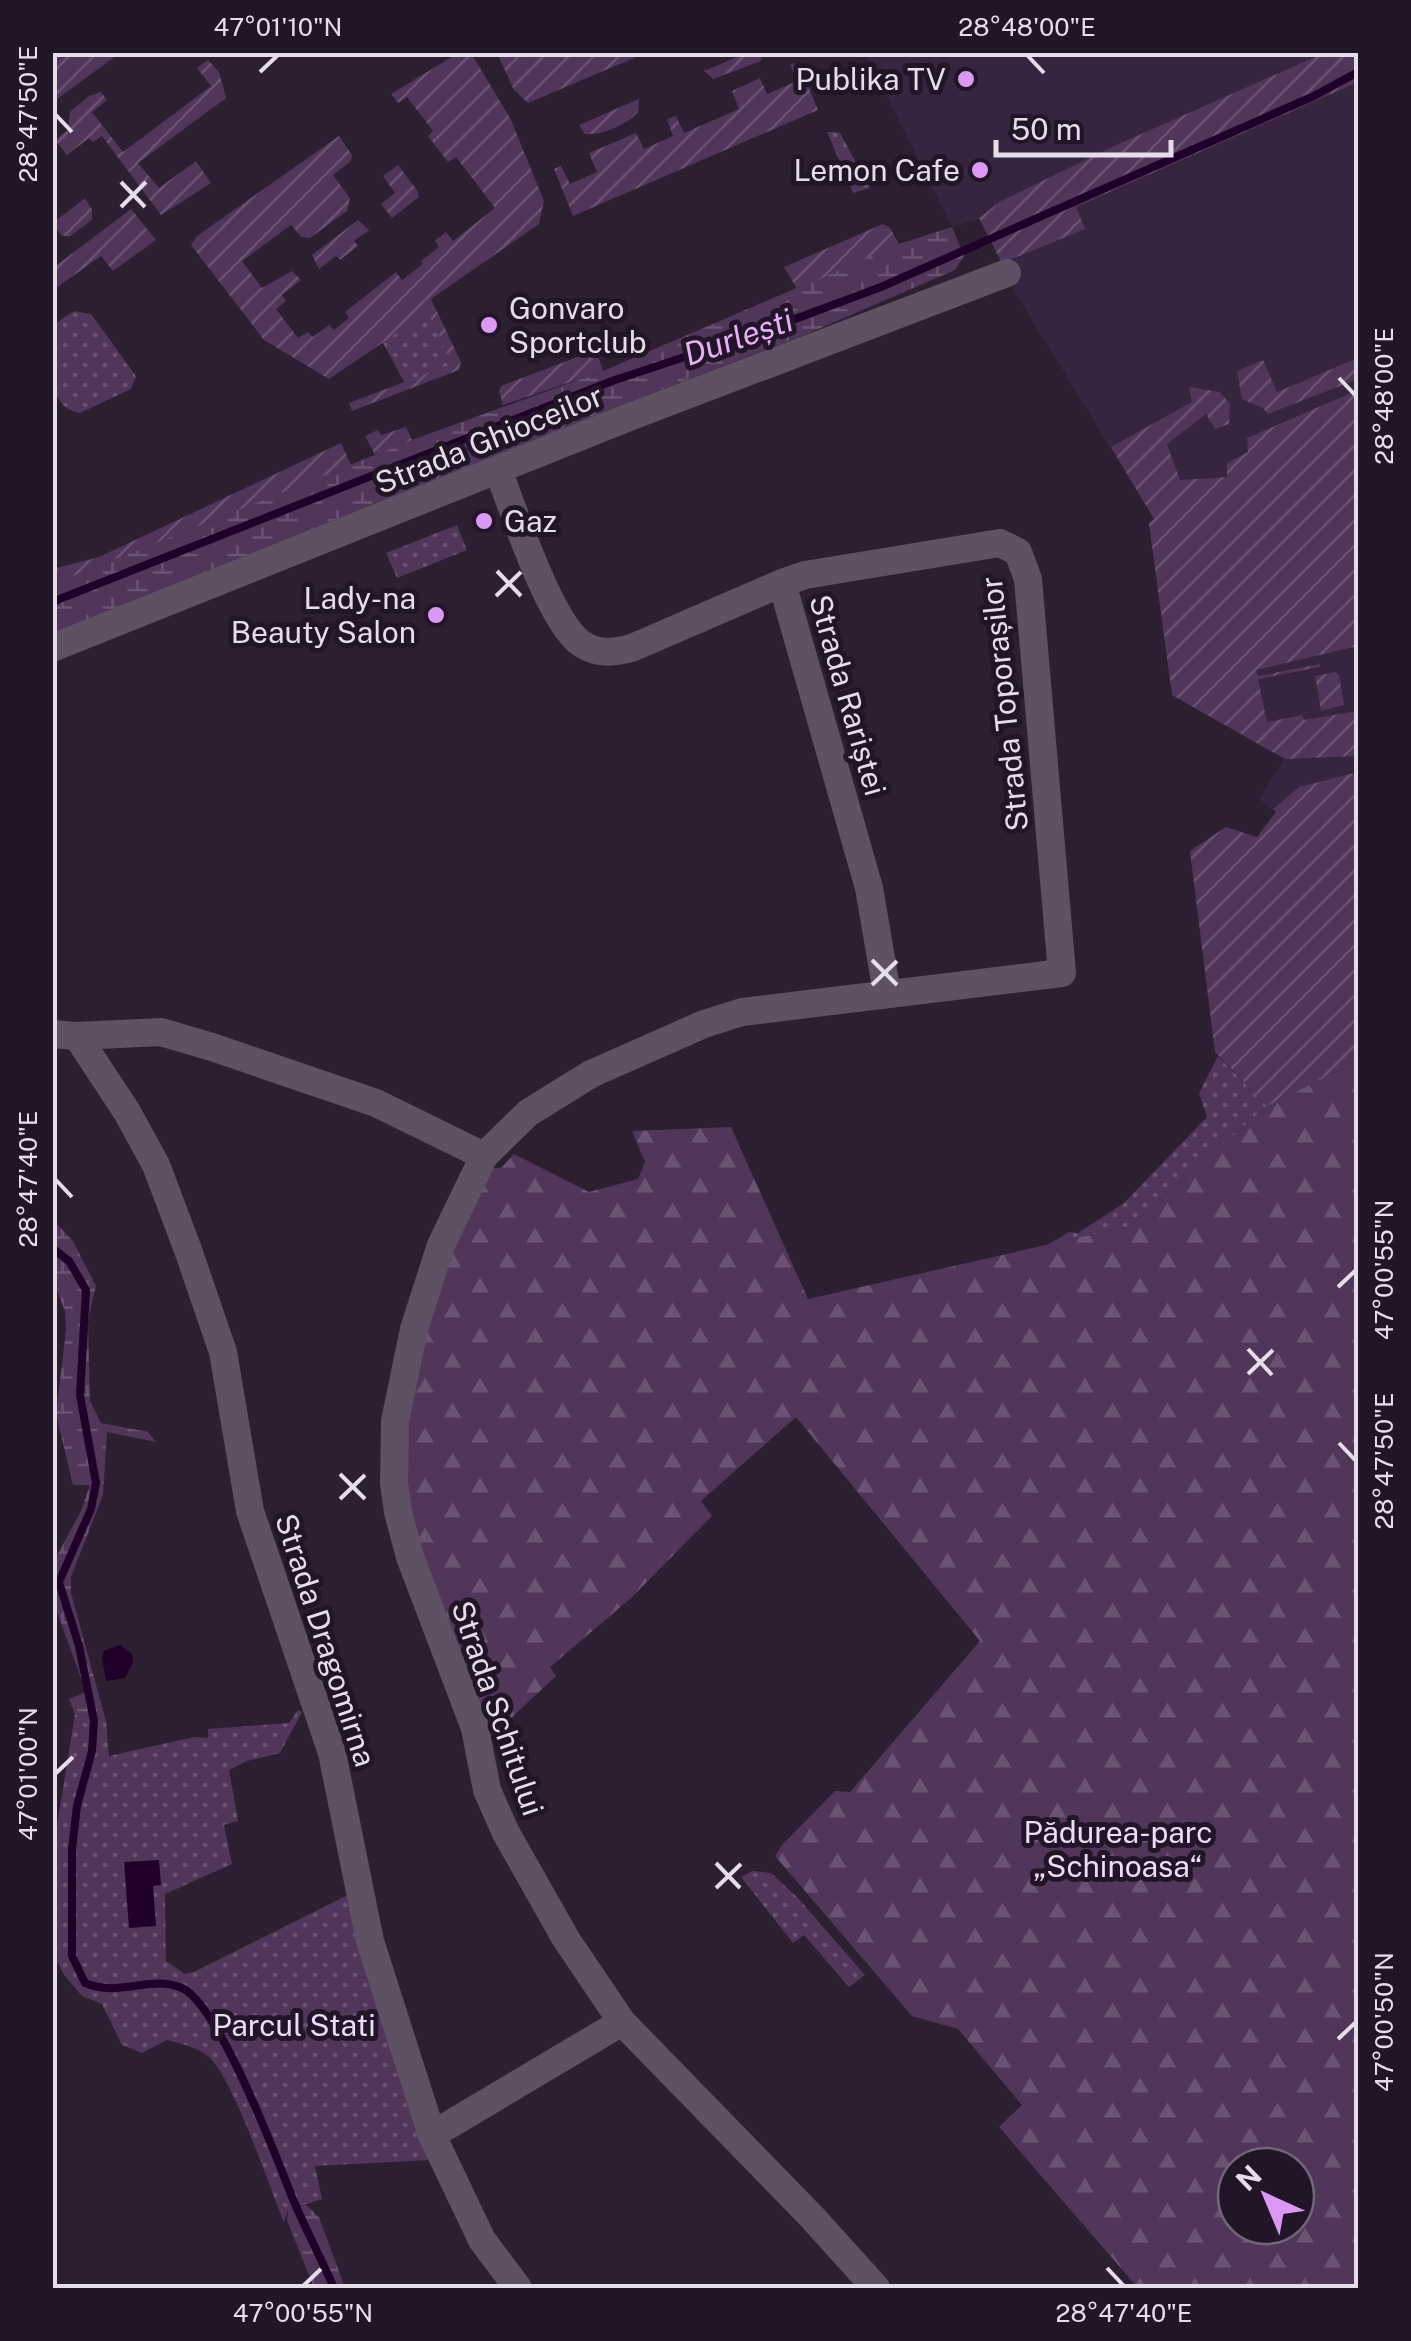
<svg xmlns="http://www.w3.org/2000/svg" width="1411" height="2341" font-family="'Public Sans',sans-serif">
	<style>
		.built { fill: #37243e }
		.grass { fill: url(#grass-dots) }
		.forest { fill: url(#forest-firs); fill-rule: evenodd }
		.wetland { fill: url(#wetland-marsh) }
		.garden { fill: url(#garden-furrows) }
		.water { fill: #200129 }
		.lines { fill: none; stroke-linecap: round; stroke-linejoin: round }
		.stream { stroke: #200129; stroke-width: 8 }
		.street { stroke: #5f5064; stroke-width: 28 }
		.ticks { fill: none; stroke: #e7ddea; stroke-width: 4 }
		.poi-dot { fill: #dc99f4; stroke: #231528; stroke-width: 4 }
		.labels { text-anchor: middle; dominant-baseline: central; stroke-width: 10; stroke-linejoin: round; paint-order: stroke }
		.poi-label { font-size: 30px; fill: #e7ddea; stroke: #231528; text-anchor: end }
		.street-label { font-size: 30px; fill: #e7ddea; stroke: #231528 }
		.park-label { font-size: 30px; fill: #f0daf8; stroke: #231528 }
		.water-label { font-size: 32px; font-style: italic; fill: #e6b0f9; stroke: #231528 }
		.neatline { fill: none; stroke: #e7ddea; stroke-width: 4 }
		.ticks-label { font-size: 25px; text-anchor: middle; fill: #e7ddea }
	</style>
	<defs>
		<pattern id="grass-dots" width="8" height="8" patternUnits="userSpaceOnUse" patternTransform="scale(2.5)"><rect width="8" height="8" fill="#503659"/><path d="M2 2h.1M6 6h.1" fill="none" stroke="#695371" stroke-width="1.8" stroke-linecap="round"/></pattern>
		<pattern id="forest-firs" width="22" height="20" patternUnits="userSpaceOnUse" patternTransform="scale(2.5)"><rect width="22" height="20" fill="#503659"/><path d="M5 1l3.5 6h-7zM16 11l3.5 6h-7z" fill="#695371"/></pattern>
		<pattern id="wetland-marsh" width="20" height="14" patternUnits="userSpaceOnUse" patternTransform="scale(2.5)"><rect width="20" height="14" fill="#503659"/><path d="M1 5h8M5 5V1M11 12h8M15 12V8" fill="none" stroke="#695371"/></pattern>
		<pattern id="garden-furrows" width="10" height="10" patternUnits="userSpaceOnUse" patternTransform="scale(2.5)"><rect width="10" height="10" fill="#503659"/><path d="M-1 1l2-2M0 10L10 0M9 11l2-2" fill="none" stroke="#695371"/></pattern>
	</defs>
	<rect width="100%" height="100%" fill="#2d1e32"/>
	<!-- built -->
	<path class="built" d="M865 53H1358V1061L1267 1106 1215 1052 1190 851 1226 827 1257 837 1276 812 1259 799 1284 759 1172 695 1149 523 1154 519 1018 297 979 219 952 227Z"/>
	<!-- grass -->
	<g class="grass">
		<path d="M834 132 840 133 870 188 853 193 827 132Z"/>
		<path d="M74 311 91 314 136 376 131 389 80 413C43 407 52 353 53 325Z"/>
		<path d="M428 311 453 364 405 384 382 341Z"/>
		<path d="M457 525 467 550 397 578 386 553Z"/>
		<path d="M1218 1056 1267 1106 1130 1226 1047 1245 1069 1232 1078 1233 1124 1203 1207 1117 1199 1093Z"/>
		<path d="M298 1710 302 1712 280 1753 247 1761 229 1770 238 1821 224 1825 232 1864 165 1894 166 1961 185 1974 196 1971 350 1894 430 2160 315 2166 322 2199 288 2210 284 2222C268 2184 235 2083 210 2058 198 2047 182 2044 167 2040L142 2053 122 2045 102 2004 82 1996 64 1975 55 1957 53 1851 75 1714 106 1721 109 1756 194 1737 208 1738V1729L289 1723Z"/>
		<path d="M752 1871 771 1873 798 1898 865 1975 849 1987 804 1935 793 1943 741 1877Z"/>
	</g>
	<!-- forest -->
	<path class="forest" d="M1358 1061V2288H1138L999 2127 1022 2105 958 2029 912 2016 775 1856 782 1845 835 1791 850 1792 980 1641 796 1417 701 1501 712 1516 631 1598 550 1667 556 1676 492 1736 441 1616 408 1518 403 1480 410 1380 451 1259 445 1252 489 1168H501L514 1154 589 1192 638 1179 645 1162 632 1131 731 1127 808 1299 1130 1226 1267 1106ZM1236 2166H1296V2226H1236Z"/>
	<!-- wetland -->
	<g class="wetland">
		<path d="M952 227 964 256 955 270 809 333 608 410 53 633V584L412 440 603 371 899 244Z"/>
		<path d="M53 1220 73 1241 96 1286 88 1320 90 1401 101 1423 148 1432 156 1442 107 1432 103 1495 71 1577V1593L106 1721 75 1714 69 1699 86 1692 53 1601 52 1586 53 1563 81 1511 90 1485H73L56 1414 66 1330 65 1311 53 1281Z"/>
		<path d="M306 2205 319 2217 345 2288H314L287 2220 288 2210Z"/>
	</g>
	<!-- garden -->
	<g class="garden">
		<path d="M53 52H120V53L53 102Z"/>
		<path d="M749 52 762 53 761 61 713 79 704 71Z"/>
		<path d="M497 53H646L528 103 514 90Z"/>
		<path d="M1324 53H1358V82L1076 207 1085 229 1002 263 979 218 1001 201 1112 147Z"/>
		<path d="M455 55 473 56 511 120 544 201 539 224 431 299 461 362 459 370 352 411 349 403 452 364 428 312 329 379 264 340 191 245 197 236 339 136 352 155 351 161 333 175 350 198 347 211 310 238 301 237 291 225 242 261 262 288 292 271 301 280 282 295 286 301 276 309 298 338 308 332 313 337 329 325 334 330 349 318 345 312 396 272 402 280 423 264 421 261 439 247 435 241 446 232 453 241 495 208 456 157 448 162 428 136 433 131 407 97 398 103 391 94Z"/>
		<path d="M208 60 219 72 226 98 138 163 159 188 196 161 211 183 161 215 102 136 93 142 89 138 67 155 55 140 68 130 70 112 89 96 101 92 107 100 92 112 123 152 211 86 197 68Z"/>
		<path d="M795 63 802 71 818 110 573 216 554 169 561 166 570 184 597 172 589 153 636 133 644 149 673 136 667 119 676 116 684 133 739 109 732 91 760 78 767 94 797 81 790 65Z"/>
		<path d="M639 99 638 112C627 124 602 136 585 134L579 125Z"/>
		<path d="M398 165 417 190 419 197 392 218 381 204 395 193 383 176Z"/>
		<path d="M85 198 92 210V220L69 237 61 235 53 223Z"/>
		<path d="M131 209 156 240 113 271 101 256 53 290V268Z"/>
		<path d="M358 220 369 230 354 241 358 246 340 260 336 256 319 269 312 255Z"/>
		<path d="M883 224 890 228 899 244 797 289 784 267Z"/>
		<path d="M596 350 603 371 503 405 499 391 501 386Z"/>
		<path d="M1358 358V379L1268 414 1263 408 1242 399 1237 371 1263 360 1277 392Z"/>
		<path d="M1189 387 1220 392 1230 404 1229 424 1215 429 1206 414 1167 444 1180 480 1227 477V463L1248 452 1247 438 1358 390V646L1256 670 1258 676 1320 664V667L1258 679 1267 722 1302 715 1304 720 1358 711V756L1285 759 1172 695 1149 523 1154 519 1111 447 1192 402Z"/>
		<path d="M406 427 412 440 375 455 365 436 378 430 381 435Z"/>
		<path d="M341 443 351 465 53 584V569L99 557Z"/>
		<path d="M1336 672 1339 675 1344 705 1321 711 1315 676Z"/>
		<path d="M1358 772V1061L1267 1106 1215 1052 1190 851 1226 827 1257 837 1276 812 1273 809 1299 787Z"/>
	</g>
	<!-- water -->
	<g class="water">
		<path d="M120 1645 132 1654 133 1662 125 1678 106 1681 102 1658 104 1651Z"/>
		<path d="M159 1860 161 1885 153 1886 156 1926 129 1928 124 1862Z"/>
	</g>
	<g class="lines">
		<!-- stream -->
		<g class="stream">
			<path d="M52 602 612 381 763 331 881 287 1314 96 1358 72"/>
			<path d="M52 1248 69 1261 86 1290 80 1395 96 1483 91 1509 59 1582 79 1646 94 1721 92 1751 77 1806 72 1849V1956L85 1983C119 1998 151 1974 182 1988 219 2005 276 2156 292 2197 305 2228 321 2258 334 2288"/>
		</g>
		<!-- street -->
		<g class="street">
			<path d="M498 470C513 508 550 624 582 644 598 655 616 653 634 647L782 583 869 888 887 993"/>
			<path d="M782 583 805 575 1000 543 1018 552 1028 579 1062 973 742 1012 704 1024 591 1074 528 1113 484 1156 441 1245 414 1329 395 1421 394 1483 398 1512 410 1557 475 1728 487 1790 506 1833 566 1939 622 2022 811 2216 876 2288"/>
			<path d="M52 648 624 419 1007 273"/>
			<path d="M52 1034 77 1036 127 1112 156 1165 188 1250 223 1352 250 1511 332 1753 370 1941 432 2135 482 2240 518 2288"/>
			<path d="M77 1036 161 1032 212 1047 376 1103 484 1156"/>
			<path d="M432 2135 622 2022"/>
		</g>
	</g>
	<!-- ticks -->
	<path class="ticks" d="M1027 55 1044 73M260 72 278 55M55 114 72 132M121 182 145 207M121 207 146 182M1339 378 1356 396M497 571 521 596M496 596 521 572M872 960 897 985M872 985 897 961M55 1179 72 1197M1338 1287 1356 1270M1248 1349 1272 1375M1248 1374 1273 1350M1339 1443 1356 1461M340 1474 365 1499M340 1499 365 1475M55 1774 73 1757M716 1863 740 1888M716 1888 741 1864M1338 2039 1356 2022M1107 2268 1124 2286M303 2286 321 2269"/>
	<!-- markers -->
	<g class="poi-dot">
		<circle cx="966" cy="79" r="10"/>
		<circle cx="980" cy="170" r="10"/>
		<circle cx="489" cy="325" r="10"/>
		<circle cx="484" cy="521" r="10"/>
		<circle cx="436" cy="615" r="10"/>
	</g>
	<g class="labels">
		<!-- poi labels -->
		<g class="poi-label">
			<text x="946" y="79">Publika TV</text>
			<text x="960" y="170">Lemon Cafe</text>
			<text x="509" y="308" text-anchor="start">Gonvaro<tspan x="509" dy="34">Sportclub</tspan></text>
			<text x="504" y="521" text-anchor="start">Gaz</text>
			<text x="416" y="598">Lady-na<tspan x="416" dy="34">Beauty Salon</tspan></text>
		</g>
		<!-- street labels -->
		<g class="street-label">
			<text transform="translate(489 439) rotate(-22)">Strada Ghioceilor</text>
			<text transform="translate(848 695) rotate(74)">Strada Rariștei</text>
			<text transform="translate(1004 704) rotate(-96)">Strada Toporașilor</text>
			<text transform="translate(326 1640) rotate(72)">Strada Dragomirna</text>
			<text transform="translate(498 1708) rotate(71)">Strada Schitului</text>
		</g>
		<!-- park labels -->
		<g class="park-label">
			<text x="1118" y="1832">Pădurea-parc<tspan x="1118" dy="34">„Schinoasa“</tspan></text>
			<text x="294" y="2025">Parcul Stati</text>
		</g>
		<!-- water labels -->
		<g class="water-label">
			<text transform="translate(738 337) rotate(-19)">Durlești</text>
		</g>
	</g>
	<!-- border -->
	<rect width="1411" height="2341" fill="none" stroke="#231528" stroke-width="110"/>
	<!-- north arrow -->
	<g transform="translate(1266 2196) rotate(316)"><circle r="48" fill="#231528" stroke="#716576" stroke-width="2.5"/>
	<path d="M0-8L18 38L0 25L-18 38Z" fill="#dc99f4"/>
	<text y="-15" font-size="28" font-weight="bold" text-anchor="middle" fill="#e7ddea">N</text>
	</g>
	<!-- scale -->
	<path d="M996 140v15h175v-15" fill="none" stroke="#e7ddea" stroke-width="5"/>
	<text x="1011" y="140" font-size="30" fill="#e7ddea" stroke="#231528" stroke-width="8" paint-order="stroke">50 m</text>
	<rect x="55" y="55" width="1301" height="2231" class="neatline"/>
	<g class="ticks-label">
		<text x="278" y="36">47°01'10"N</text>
		<text x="1027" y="36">28°48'00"E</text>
		<text transform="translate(28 114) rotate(-90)" y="9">28°47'50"E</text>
		<text transform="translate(1384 396) rotate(-90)" y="9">28°48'00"E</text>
		<text transform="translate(28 1179) rotate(-90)" y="9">28°47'40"E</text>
		<text transform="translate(1384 1270) rotate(-90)" y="9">47°00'55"N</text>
		<text transform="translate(1384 1461) rotate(-90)" y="9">28°47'50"E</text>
		<text transform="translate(28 1774) rotate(-90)" y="9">47°01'00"N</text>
		<text transform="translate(1384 2022) rotate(-90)" y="9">47°00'50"N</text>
		<text x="303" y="2322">47°00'55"N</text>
		<text x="1124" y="2322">28°47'40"E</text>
	</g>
</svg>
